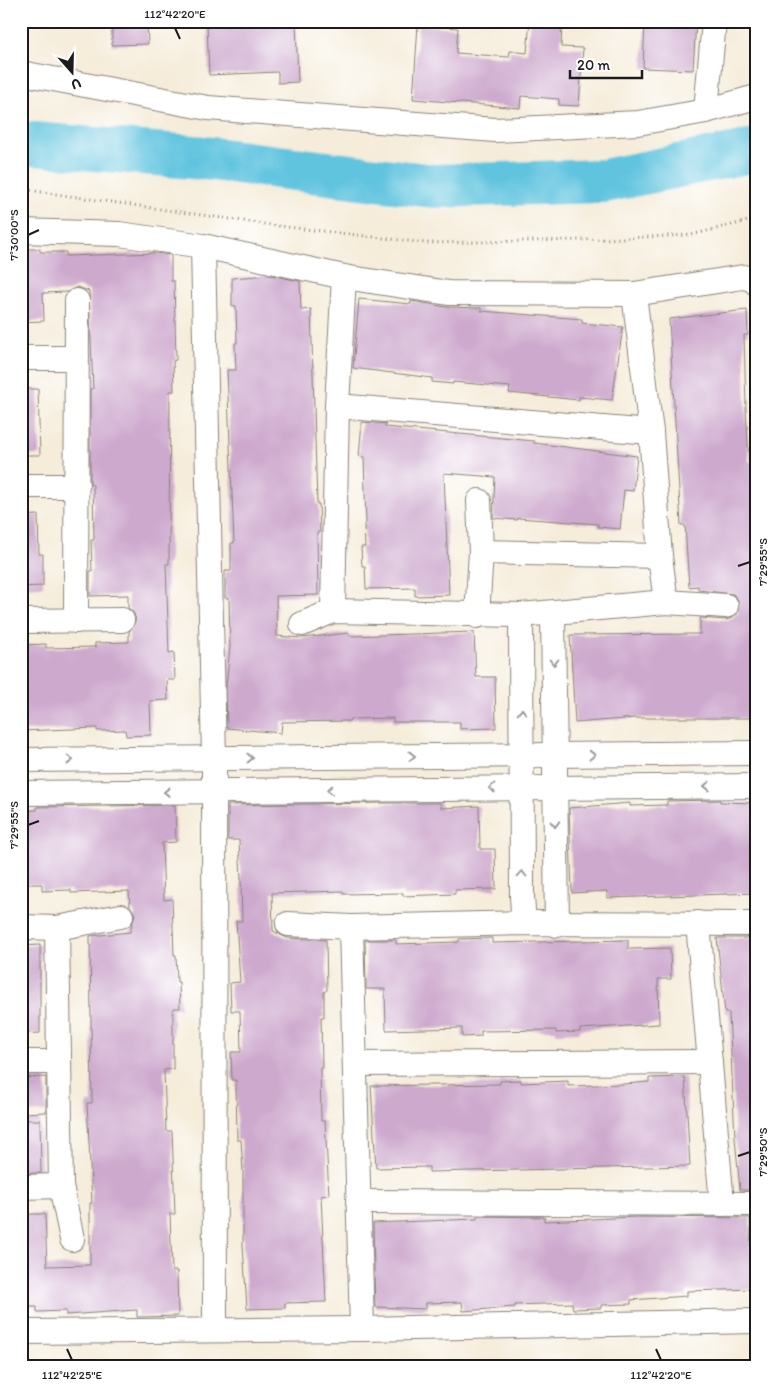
<svg xmlns="http://www.w3.org/2000/svg" width="777" height="1388" font-family="Itim,sans-serif">
	<style>
		.lines { fill: none; stroke-linecap: round; stroke-linejoin: round }
		.river { stroke: #61c4df; stroke-width: 44 }
		.building { fill: #cda9cd }
		.minor-casing { stroke: #88847a; stroke-width: 26 }
		.path { stroke: #88847a; stroke-width: 3; stroke-dasharray: 1 4; stroke-linecap: butt }
		.minor { stroke: #fff; stroke-width: 24 }
		.oneway { stroke: #999 }
		.ticks { fill: none; stroke: #1c1c1c; stroke-width: 2 }
		.neatline { fill: none; stroke: #1c1c1c; stroke-width: 2 }
		.ticks-label { font-size: 12px; text-anchor: middle; fill: #1c1c1c }
	</style>
	<rect width="100%" height="100%" fill="#fff"/>
	<filter id="ink" filterUnits="userSpaceOnUse"><feTurbulence type="fractalNoise" baseFrequency=".02" numOctaves="2"/><feDisplacementMap in="SourceGraphic" scale="10" xChannelSelector="R" yChannelSelector="G"/><feConvolveMatrix kernelMatrix="1 2 1 2 8 2 1 2 1" color-interpolation-filters="sRGB"/></filter>
	<filter id="wash" filterUnits="userSpaceOnUse"><feTurbulence type="fractalNoise" baseFrequency=".0096" numOctaves="4" result="noise"/><feDisplacementMap in="SourceGraphic" scale="20" xChannelSelector="R" yChannelSelector="G"/><feGaussianBlur stdDeviation="1.12" result="paint"/><feColorMatrix in="noise" values="0 0 0 0 0 0 0 0 0 0 0 0 0 0 0 0 0 1.4 0 .05"/><feComposite in="paint" operator="in"/></filter>
	<g filter="url(#wash)">
		<rect width="100%" height="100%" fill="#f5ecd9"/>
		<g class="lines">
			<!-- river -->
			<path class="river" d="M21 143 204 158 434 186 604 181 756 150"/>
		</g>
		<g id="blocks">
			<!-- building -->
			<g class="building">
				<path d="M112 21H147L148 44 112 45Z"/>
				<path d="M296 21 298 82 278 83V72L209 75 207 23Z"/>
				<path d="M530 21H562L561 47 583 48 579 106 559 105V99L521 96 520 108 413 99 418 25 458 28 456 53 509 57 510 51 527 53Z"/>
				<path d="M645 21H696L693 70 643 68Z"/>
				<path d="M21 249H40V252H66V256L155 253 171 255V281H174L176 360 173 361 174 391H170L169 564H166L169 653 174 652 175 680H167L168 700 150 701 151 735 126 736 125 730 97 731V728L21 731 22 645 46 644V648L95 647V643L129 642V632L136 620 134 613 128 608V595L90 596V571H92L91 540H94L93 485 90 484V389H93L89 291 77 287 67 292 43 293 44 321 21 322Z"/>
				<path d="M270 275 300 281 301 310 311 309 317 504H319L320 532H317L318 595 276 596 277 636 301 638 349 633 350 636 474 632 476 677H495L496 728 460 729V722H393V718L350 719V721L282 722 281 733 227 728 226 687 230 647 229 598H225V571H231V543H234L227 370H236L235 343H237L236 306H232V278Z"/>
				<path d="M359 299 411 304V301L447 307 481 308V311L582 319V323L623 327 612 400 579 397V400L509 393 510 387 453 382V384L432 382V378L353 368Z"/>
				<path d="M747 310 748 335H744L746 409 749 462 756 461V718H635L575 723 570 635 700 634V618L726 620 732 618 738 613V600L733 594 698 590V586L689 587 685 525H681L669 319Z"/>
				<path d="M21 389H38L40 455H21Z"/>
				<path d="M362 422 386 424 385 427 534 441V443L637 456 633 491 624 490 620 529 598 527V524L545 520 518 518 517 520 493 518 495 477 444 473 449 595 415 596V588L366 589 365 566H362L361 547H365L364 524H366L364 457 359 456Z"/>
				<path d="M38 515 39 554H43V586L21 587V516Z"/>
				<path d="M720 800V802L756 803V893L607 898V891L572 893 569 808 630 803V806L667 805V801Z"/>
				<path d="M384 803H441V808L479 806 480 849H495L496 889 455 890V894L403 896V893L343 894V891L272 893 273 931 287 938 326 940 327 990 324 992V1017H321L322 1068H320L321 1121H325L329 1195 321 1196 326 1302 285 1303V1308L247 1309 243 1245V1171L241 1140H237L236 1080H232L231 1052H241L240 1011H231L230 983 240 982 236 921H242L241 880 239 840H228V805Z"/>
				<path d="M175 805 176 842 162 843 164 900 172 899 174 955H176L177 982H179L180 1008H173V1069L164 1070 166 1131H172L175 1214H170L172 1271H177L178 1316 137 1317V1310L66 1315V1311L37 1312V1307H21V1214H45L47 1266 90 1265V1203H92L87 1103H92L90 936 130 932 135 914 130 906 129 891 71 893V890L42 891V884H21V811L37 810V807Z"/>
				<path d="M492 938V943L628 940V949L670 948 671 979H658L659 1024 580 1029V1032L556 1033V1030L481 1031V1036L462 1037V1028L386 1030 385 989H366L365 940H396V944L459 942V939Z"/>
				<path d="M717 938H756V1190H740L735 1138 729 1013H725Z"/>
				<path d="M40 945V1033L21 1034V946Z"/>
				<path d="M46 1077V1112L23 1113 22 1078Z"/>
				<path d="M685 1077 690 1166 429 1172V1167L376 1168 371 1086 500 1084V1081L521 1080V1083L568 1081V1086L624 1084 649 1082V1078Z"/>
				<path d="M21 1120H40L41 1173H21Z"/>
				<path d="M477 1216 544 1217V1221L637 1217 750 1218 751 1254H756V1289L687 1291V1296L631 1300V1304L601 1305V1308L573 1309 572 1303 515 1305V1307L463 1311 462 1302 426 1303V1309L375 1307 373 1223 477 1219Z"/>
			</g>
		</g>
	</g>
	<g filter="url(#ink)">
		<use href="#blocks" fill-opacity="0" stroke="#88847a" stroke-width="1"/>
		<g class="lines">
			<!-- minor casing -->
			<g class="minor-casing">
				<g id="minor">
					<path d="M21 73 208 108 495 130 638 123 706 111 756 97"/>
					<path d="M706 111 714 21"/>
					<path d="M21 231 119 234 203 246 344 277 449 293 634 294 743 277 752 279 756 283"/>
					<path d="M203 246 214 759 215 1330"/>
					<path d="M634 294 651 432 660 556 666 602"/>
					<path d="M21 358H77"/>
					<path d="M337 406 651 432"/>
					<path d="M21 486H77"/>
					<path d="M481 552 660 556"/>
					<path d="M333 611 337 406 344 277"/>
					<path d="M553 613 557 925"/>
					<path d="M521 615 522 897 524 923"/>
					<path d="M477 616 481 552 479 501"/>
					<path d="M21 621 122 620"/>
					<path d="M76 621 77 301"/>
					<path d="M302 624 333 611 521 615 666 602 726 606"/>
					<path d="M21 760 756 753"/>
					<path d="M21 793 756 786"/>
					<path d="M698 923 722 1204"/>
					<path d="M288 924 351 927 524 923 756 924"/>
					<path d="M21 927 57 928 121 916"/>
					<path d="M351 927 362 1329"/>
					<path d="M57 928 61 1186 72 1239"/>
					<path d="M21 1062H59"/>
					<path d="M356 1064 710 1062"/>
					<path d="M21 1187 61 1186"/>
					<path d="M358 1202 756 1204"/>
					<path d="M21 1332 362 1329 756 1321"/>
				</g>
			</g>
			<!-- path -->
			<path class="path" d="M21 189 278 226 426 243 580 240 691 235 756 219"/>
			<!-- minor -->
			<use href="#minor" class="minor"/>
		</g>
		<!-- one-way arrows -->
		<defs><path id="oneway-chevron" d="M-2-3.5L2.5 0L-2 3.5" fill="none" stroke-width="1.6" stroke-linecap="round" stroke-linejoin="round" transform="scale(1.25)"/></defs>
		<g class="oneway">
			<use href="#oneway-chevron" transform="translate(554 662) rotate(90)"/>
			<use href="#oneway-chevron" transform="translate(522 712) rotate(-90)"/>
			<use href="#oneway-chevron" transform="translate(592 755) rotate(-1)"/>
			<use href="#oneway-chevron" transform="translate(412 756) rotate(-1)"/>
			<use href="#oneway-chevron" transform="translate(250 758) rotate(-1)"/>
			<use href="#oneway-chevron" transform="translate(70 760)"/>
			<use href="#oneway-chevron" transform="translate(707 786) rotate(179)"/>
			<use href="#oneway-chevron" transform="translate(492 788) rotate(179)"/>
			<use href="#oneway-chevron" transform="translate(330 790) rotate(179)"/>
			<use href="#oneway-chevron" transform="translate(167 792) rotate(180)"/>
			<use href="#oneway-chevron" transform="translate(555 824) rotate(89)"/>
			<use href="#oneway-chevron" transform="translate(522 874) rotate(-90)"/>
		</g>
	</g>
	<!-- ticks -->
	<path class="ticks" d="M175 28 180 39M28 235 39 230M738 566 750 562M28 825 39 821M738 1156 750 1152M67 1349 72 1360M656 1349 661 1360"/>
	<!-- margin -->
	<rect width="777" height="1388" fill="none" stroke="#fff" stroke-width="55"/>
	<!-- north arrow -->
	<g transform="translate(72 72) rotate(160)" stroke="#ffffff" stroke-width="4" paint-order="stroke">
	<path d="M0-4L9 19L0 12L-9 19Z" fill="#1c1c1c"/>
	<text y="-8" font-size="14" font-weight="bold" text-anchor="middle" fill="#1c1c1c">U</text>
	</g>
	<!-- scale -->
	<path d="M570 70v8h72v-8" fill="none" stroke="#1c1c1c" stroke-width="2.5"/>
	<text x="577" y="70" font-size="15" fill="#1c1c1c" stroke="#ffffff" stroke-width="4" paint-order="stroke">20 m</text>
	<rect x="28" y="28" width="722" height="1332" class="neatline"/>
	<g class="ticks-label">
		<text x="175" y="18">112°42'20"E</text>
		<text transform="translate(14 235) rotate(-90)" y="4">7°30'00"S</text>
		<text transform="translate(763 562) rotate(-90)" y="4">7°29'55"S</text>
		<text transform="translate(14 825) rotate(-90)" y="4">7°29'55"S</text>
		<text transform="translate(763 1152) rotate(-90)" y="4">7°29'50"S</text>
		<text x="72" y="1379">112°42'25"E</text>
		<text x="661" y="1379">112°42'20"E</text>
	</g>
</svg>
